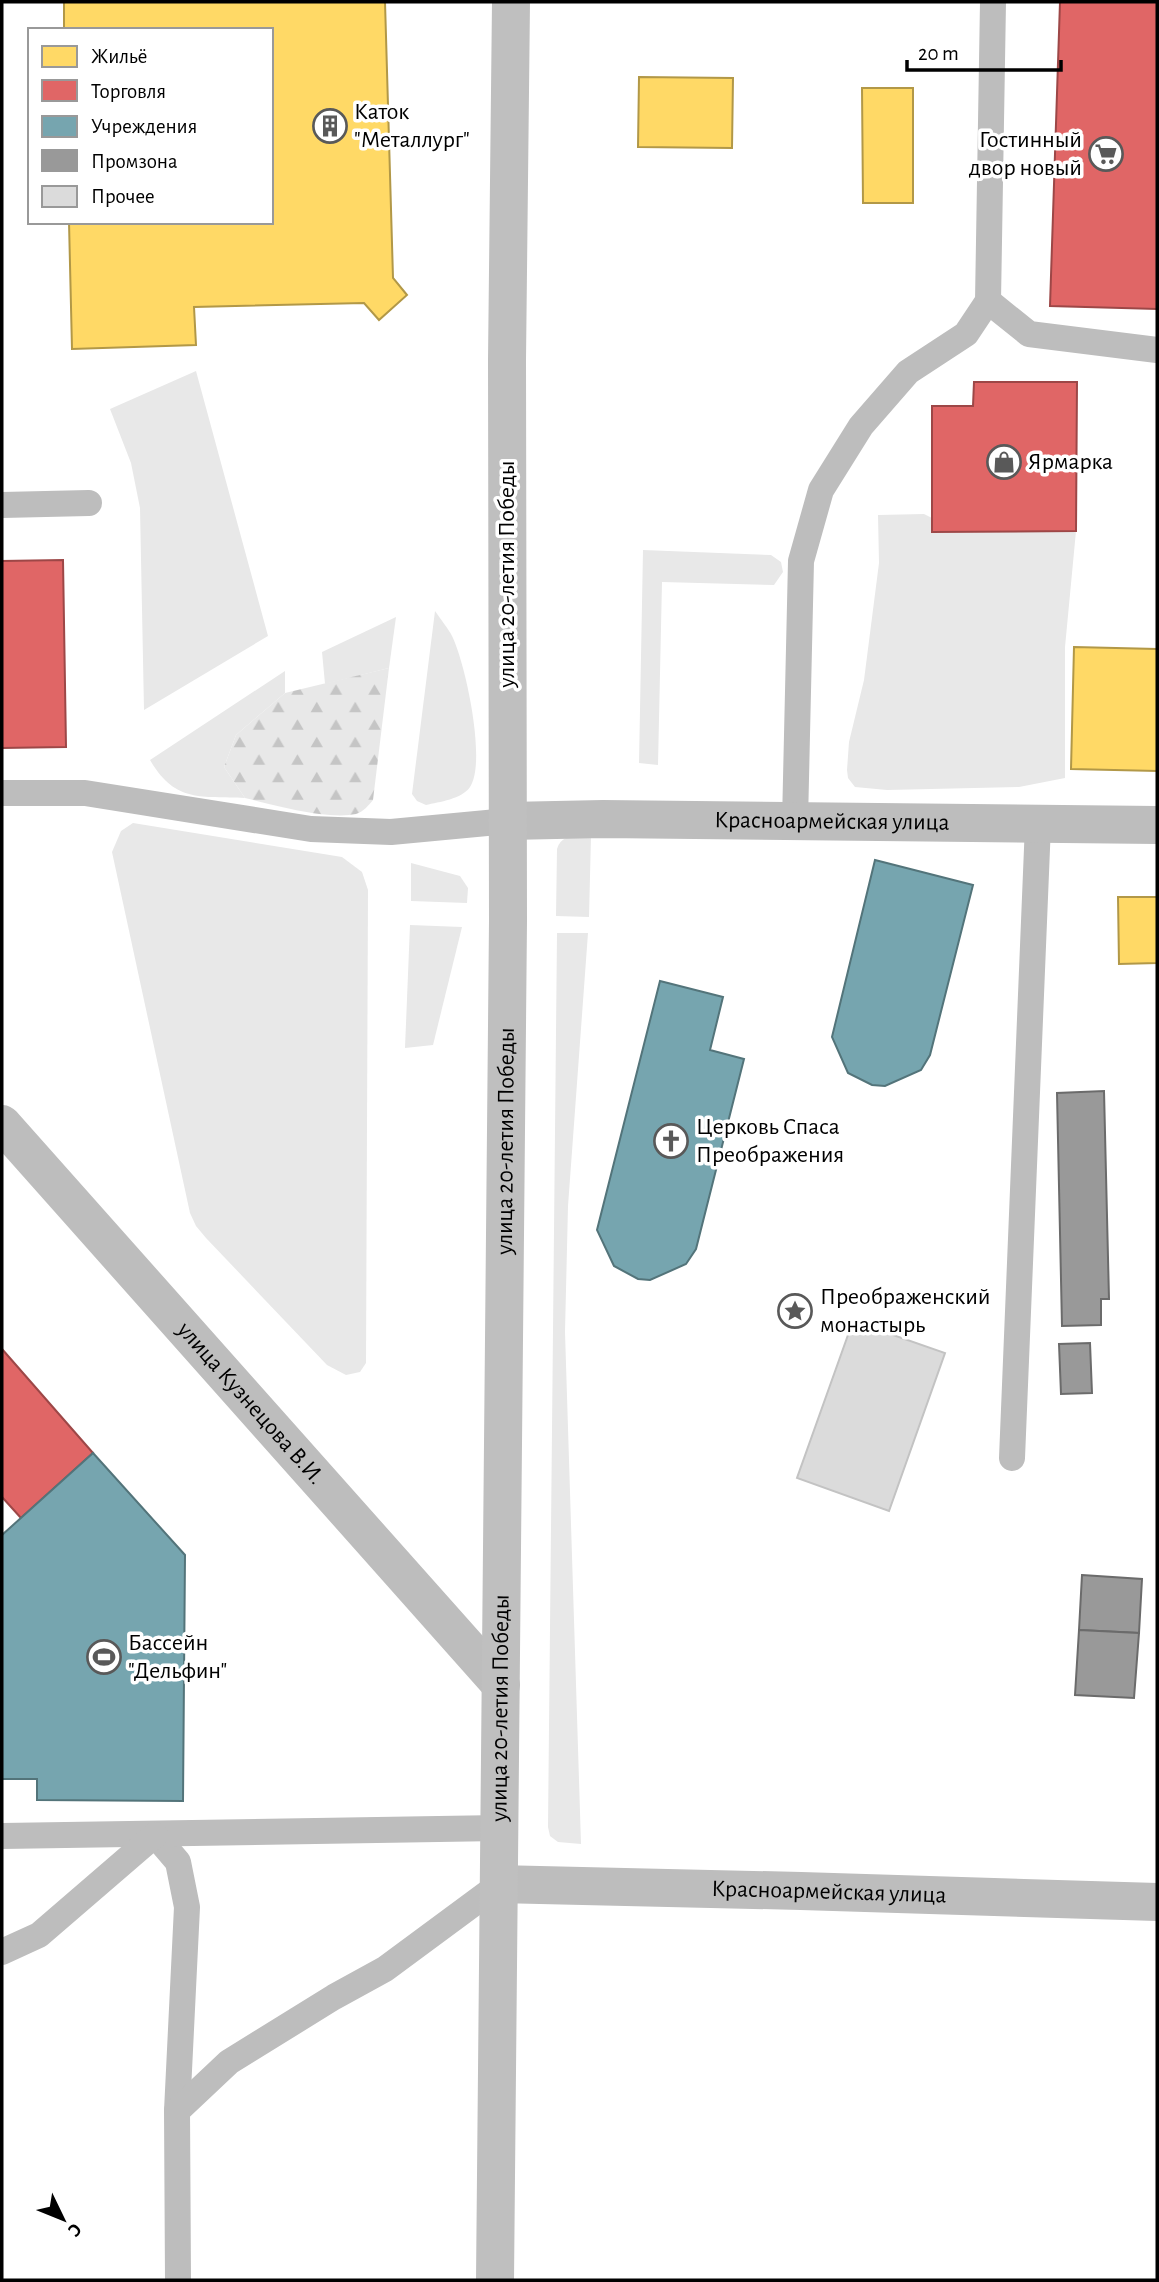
<svg xmlns="http://www.w3.org/2000/svg" width="1159" height="2282" font-family="'Alegreya Sans',sans-serif">
	<style>
		.green { fill: #e8e8e8 }
		.forest { fill: url(#forest-firs) }
		.homes { fill: #ffd966; stroke: #b29847; stroke-width: 2 }
		.shops { fill: #e06666; stroke: #9d4747; stroke-width: 2 }
		.public { fill: #76a5af; stroke: #53747a; stroke-width: 2 }
		.industry { fill: #999; stroke: #6b6b6b; stroke-width: 2 }
		.building { fill: #dbdbdb; stroke: #c3c3c3; stroke-width: 2 }
		.lines { fill: none; stroke-linecap: round; stroke-linejoin: round }
		.lane { stroke: #bdbdbd; stroke-width: 26 }
		.street { stroke: #bdbdbd; stroke-width: 38 }
		.secondary { stroke: #bfbfbf; stroke-width: 38 }
		.labels { text-anchor: middle; dominant-baseline: central; stroke-width: 7; stroke-linejoin: round; paint-order: stroke }
		.poi-label { font-size: 24px; fill: #000; stroke: #fff; text-anchor: start }
		.street-label { font-size: 24px; fill: #000; stroke: #fff }
	</style>
	<defs>
		<pattern id="forest-firs" width="22" height="20" patternUnits="userSpaceOnUse" patternTransform="scale(1.75)"><rect width="22" height="20" fill="#e8e8e8"/><path d="M5 1l3.5 6h-7zM16 11l3.5 6h-7z" fill="#c5c5c5"/></pattern>
	</defs>
	<rect width="100%" height="100%" fill="#fff"/>
	<!-- green -->
	<g class="green">
		<path d="M196 371 268 636 144 710 140 508 131 463 110 409Z"/>
		<path d="M924 514 932 518V532L1076 531 1065 647V778L1019 787 887 790 855 787 848 778 847 770 849 742 864 680 879 563 878 515Z"/>
		<path d="M643 550 771 555 781 562 783 572 774 585 662 582 658 765 639 763Z"/>
		<path d="M435 611C440 618 446 626 451 634 465 660 487 762 470 787 462 799 439 802 426 805L417 801 412 794Z"/>
		<path d="M396 617 389 668 325 684 322 652Z"/>
		<path d="M285 671V693L236 735 224 767 245 798C201 796 175 803 150 760Z"/>
		<path d="M133 823 342 857 362 872 368 890 366 1363 360 1372 346 1375 327 1365 206 1238 196 1226 190 1213 112 852 121 831Z"/>
		<path d="M591 836 589 917 556 916 557 849C562 833 577 836 591 836Z"/>
		<path d="M411 863 460 876 468 888 467 903 411 901Z"/>
		<path d="M410 925 462 927 433 1045 405 1048Z"/>
		<path d="M557 933H588L568 1206 565 1332 581 1844 558 1842 550 1836 548 1827Z"/>
	</g>
	<!-- forest -->
	<path class="forest" d="M389 668 373 800C369 805 363 812 356 814 327 820 274 805 245 798L224 767 236 735 285 693Z"/>
	<!-- homes -->
	<g class="homes">
		<path d="M64 2H385L393 278 407 295 379 320 364 303 194 307 196 345 72 349 69 222H271V30H64Z"/>
		<path d="M639 77 733 78 732 148 638 147Z"/>
		<path d="M862 88H913V203H863Z"/>
		<path d="M1074 647 1157 649V771L1071 769Z"/>
		<path d="M1118 897H1157V963L1119 964Z"/>
	</g>
	<!-- shops -->
	<g class="shops">
		<path d="M1060 2H1157V309L1050 306Z"/>
		<path d="M974 382H1077L1076 531 932 532V406H973Z"/>
		<path d="M63 560 66 747 2 748V561Z"/>
		<path d="M2 1349 93 1453 21 1518 2 1497Z"/>
	</g>
	<!-- public -->
	<g class="public">
		<path d="M875 860 973 885 930 1055 921 1070 885 1086 872 1085 848 1073 832 1037Z"/>
		<path d="M660 981 723 997 710 1050 744 1059 696 1249 686 1264 650 1280 638 1279 614 1266 597 1230Z"/>
		<path d="M93 1453 185 1555 183 1801 37 1800V1779H2V1535Z"/>
	</g>
	<!-- industry -->
	<g class="industry">
		<path d="M1104 1091 1109 1299H1101V1325L1062 1326 1057 1093Z"/>
		<path d="M1090 1343 1092 1393 1061 1394 1059 1344Z"/>
		<path d="M1082 1575 1142 1579 1139 1633 1079 1630Z"/>
		<path d="M1079 1630 1139 1633 1134 1698 1075 1695Z"/>
	</g>
	<!-- building -->
	<path class="building" d="M853 1321 945 1353 889 1511 797 1478Z"/>
	<g class="lines">
		<!-- lane -->
		<g class="lane">
			<path d="M988 301 1029 334 1157 350"/>
			<path d="M2 505 89 503"/>
			<path d="M2 793H85L311 829 391 832 508 821"/>
			<path d="M795 822 801 561 821 490 861 426 908 372 966 334 988 301 993 2"/>
			<path d="M1012 1458 1038 824"/>
			<path d="M155 1835 178 1862 187 1907 177 2111"/>
			<path d="M2 1836 500 1828"/>
			<path d="M2 1952 39 1935 155 1835"/>
			<path d="M178 2280 177 2111 229 2062 334 1997 385 1969 500 1884"/>
		</g>
		<!-- street -->
		<g class="street">
			<path id="s1" d="M508 821 603 819 1157 825"/>
			<path id="s2" d="M2 1124 501 1685"/>
			<path id="s3" d="M500 1884 801 1891 1157 1902"/>
		</g>
		<!-- secondary -->
		<path class="secondary" id="s4" d="M495 2280 508 921 507 360 511 2"/>
	</g>
	<!-- icons -->
	<defs>
		<g id="building-ring" transform="scale(1.75)"><circle r="9.5" fill="#fff" stroke="#595959" stroke-width="1.5"/><path d="M-4-6H4V6H1V3H-1V6H-4ZM-2.5-4.3h1.7v1.8h-1.7ZM.8-4.3h1.7v1.8H.8ZM-2.5-1h1.7V.8h-1.7ZM.8-1h1.7V.8H.8Z" fill="#595959"/></g>
		<g id="supermarket-ring" transform="scale(1.75)"><circle r="9.5" fill="#fff" stroke="#595959" stroke-width="1.5"/><path d="M-6-5.5h2.5l.6 2H6L4.5 2H-2.5L-4.4-4H-6ZM-1.5 3.2a1.3 1.3 0 1 0 .1 0ZM3 3.2a1.3 1.3 0 1 0 .1 0Z" fill="#595959"/></g>
		<g id="shop-ring" transform="scale(1.75)"><circle r="9.5" fill="#fff" stroke="#595959" stroke-width="1.5"/><path d="M-5-2.5h2.3a2.7 3.5 0 0 1 5.4 0H5L5.5 6h-11ZM-1.5-2.5h3a1.5 2.3 0 0 0-3 0Z" fill="#595959"/></g>
		<g id="church-ring" transform="scale(1.75)"><circle r="9.5" fill="#fff" stroke="#595959" stroke-width="1.5"/><path d="M-1.2-6h2.4v3.5h3.3v2.4h-3.3V6h-2.4V-.1h-3.3v-2.4h3.3Z" fill="#595959"/></g>
		<g id="sight-ring" transform="scale(1.75)"><circle r="9.5" fill="#fff" stroke="#595959" stroke-width="1.5"/><path d="M0-6L1.8-2.2L6-1.7L2.9 1.2L3.7 5.4L0 3.3L-3.7 5.4L-2.9 1.2L-6-1.7L-1.8-2.2Z" fill="#595959"/></g>
		<g id="stadium-ring" transform="scale(1.75)"><circle r="9.5" fill="#fff" stroke="#595959" stroke-width="1.5"/><path d="M0-5a6.5 5 0 1 0 0 10a6.5 5 0 1 0 0-10ZM-3.5-1.8h7v3.6h-7Z" fill="#595959"/></g>
	</defs>
	<g fill-rule="evenodd">
		<use href="#building-ring" x="330" y="126"/>
		<use href="#supermarket-ring" x="1106" y="154"/>
		<use href="#shop-ring" x="1004" y="462"/>
		<use href="#church-ring" x="671" y="1141"/>
		<use href="#sight-ring" x="795" y="1311"/>
		<use href="#stadium-ring" x="104" y="1657"/>
	</g>
	<g class="labels">
		<!-- poi labels -->
		<g class="poi-label">
			<text x="354" y="112">Каток<tspan x="354" dy="28">"Металлург"</tspan></text>
			<text x="1082" y="140" text-anchor="end">Гостинный<tspan x="1082" dy="28">двор новый</tspan></text>
			<text x="1028" y="462">Ярмарка</text>
			<text x="696" y="1127">Церковь Спаса<tspan x="696" dy="28">Преображения</tspan></text>
			<text x="820" y="1297">Преображенский<tspan x="820" dy="28">монастырь</tspan></text>
			<text x="128" y="1643">Бассейн<tspan x="128" dy="28">"Дельфин"</tspan></text>
		</g>
		<!-- street labels -->
		<g class="street-label">
			<text transform="translate(507 574) rotate(-90)">улица 20-летия Победы</text>
			<text stroke="none"><textPath href="#s1" startOffset="324">Красноармейская улица</textPath></text>
			<text stroke="none"><textPath href="#s4" startOffset="1139">улица 20-летия Победы</textPath></text>
			<text stroke="none"><textPath href="#s2" startOffset="374">улица Кузнецова В.И.</textPath></text>
			<text stroke="none"><textPath href="#s4" startOffset="572">улица 20-летия Победы</textPath></text>
			<text stroke="none"><textPath href="#s3" startOffset="329">Красноармейская улица</textPath></text>
		</g>
	</g>
	<!-- border -->
	<rect width="1159" height="2282" fill="none" stroke="#000000" stroke-width="7"/>
	<!-- legend -->
	<rect x="28" y="28" width="245" height="196" fill="#ffffff" stroke="#999999" stroke-width="2"/>
	<rect x="42" y="46" width="35" height="21" fill="#ffd966" stroke="#999999" stroke-width="2"/>
	<text x="91" y="63" font-size="21" fill="#000000">Жильё</text>
	<rect x="42" y="80" width="35" height="21" fill="#e06666" stroke="#999999" stroke-width="2"/>
	<text x="91" y="98" font-size="21" fill="#000000">Торговля</text>
	<rect x="42" y="116" width="35" height="21" fill="#76a5af" stroke="#999999" stroke-width="2"/>
	<text x="91" y="133" font-size="21" fill="#000000">Учреждения</text>
	<rect x="42" y="150" width="35" height="21" fill="#999999" stroke="#999999" stroke-width="2"/>
	<text x="91" y="168" font-size="21" fill="#000000">Промзона</text>
	<rect x="42" y="186" width="35" height="21" fill="#dbdbdb" stroke="#999999" stroke-width="2"/>
	<text x="91" y="203" font-size="21" fill="#000000">Прочее</text>
	<!-- north arrow -->
	<g transform="translate(63 2219) rotate(133)" stroke="#ffffff" stroke-width="5" paint-order="stroke">
	<path d="M0-5L12 26L0 18L-12 26Z" fill="#000000"/>
	<text y="-10" font-size="19" font-weight="bold" text-anchor="middle" fill="#000000">С</text>
	</g>
	<!-- scale -->
	<path d="M907 60v10h154v-10" fill="none" stroke="#000000" stroke-width="3.5"/>
	<text x="918" y="60" font-size="21" fill="#000000" stroke="#ffffff" stroke-width="5" paint-order="stroke">20 m</text>
</svg>
